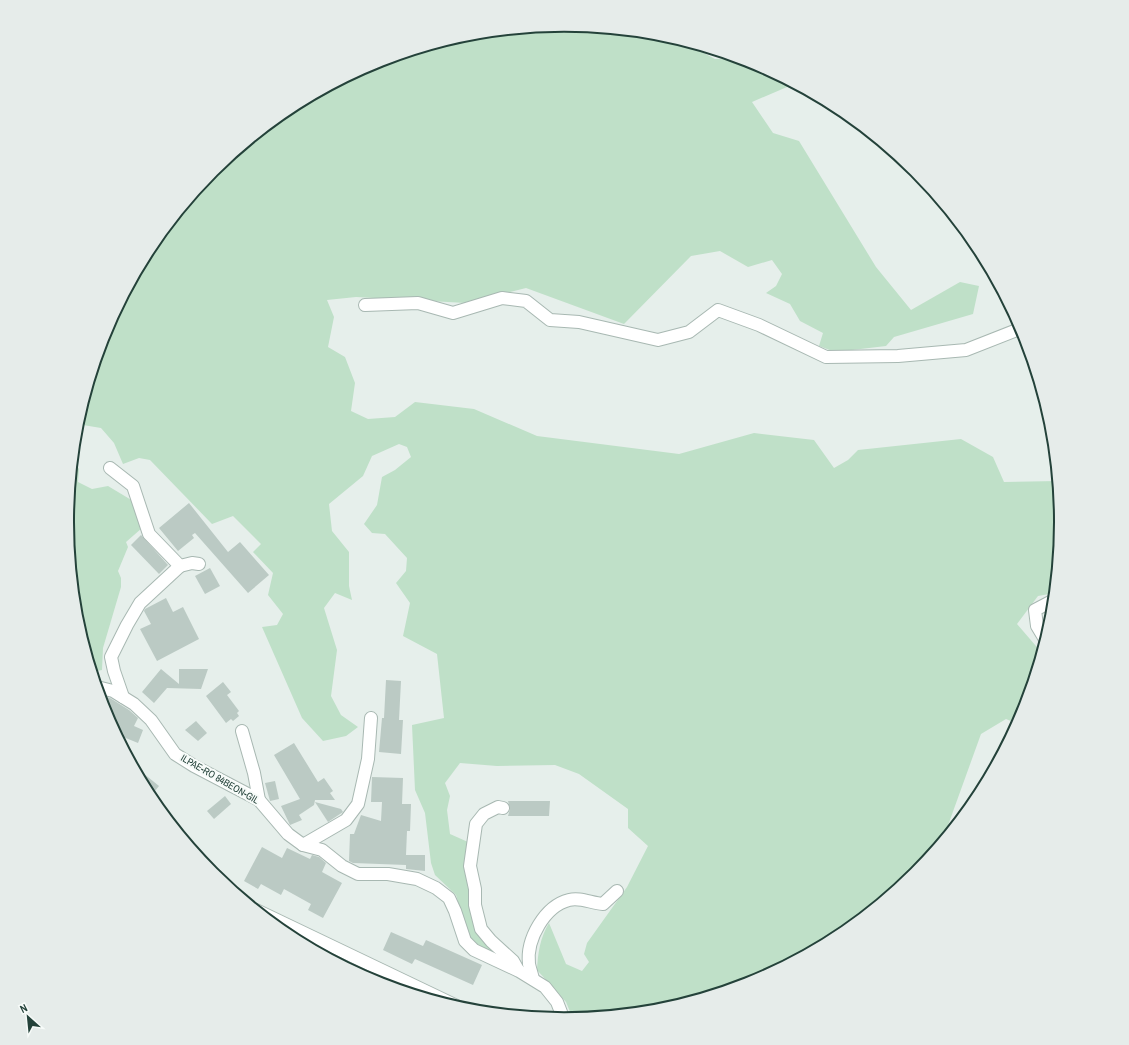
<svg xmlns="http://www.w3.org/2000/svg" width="1129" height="1045" font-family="'Archivo Narrow',sans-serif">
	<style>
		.green { fill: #bfe0c8 }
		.building { fill: #bbcac4 }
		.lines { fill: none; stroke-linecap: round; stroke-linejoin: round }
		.minor-casing { stroke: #a8b8b2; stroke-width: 14 }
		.minor { stroke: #fff; stroke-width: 12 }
		.labels { text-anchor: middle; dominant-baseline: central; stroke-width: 4; stroke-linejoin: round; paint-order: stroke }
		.street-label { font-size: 10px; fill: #24423a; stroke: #f7fbf9 }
		.rim { fill: none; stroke: #24423a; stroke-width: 2 }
	</style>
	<rect width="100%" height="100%" fill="#e6efeb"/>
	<!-- green -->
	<g class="green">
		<path d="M565 25 662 35 701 47 702 52 715 59 739 58 755 63 794 84 752 102 773 133 799 141 876 267 911 310 960 282 979 286 973 314 894 337 886 346 835 352 819 346 823 333 800 321 790 304 766 293 776 286 782 274 772 260 748 267 720 251 691 256 624 324 526 288 466 303 356 297 327 300 334 317 328 347 345 357 355 383 351 411 368 419 395 417 415 402 474 409 537 436 679 454 754 433 814 440 834 468 848 460 858 450 961 439 993 457 1004 482 1058 481 1062 523 1055 593 1038 596 1017 624 1042 653 1024 713 1018 724 1006 719 981 734 942 842 916 874 841 936 755 982 661 1010 573 1019 566 1002 537 970C538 952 540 938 549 923L566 964 582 971 589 962 584 954 587 943 627 887 648 846 628 828V809L579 774 555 765 497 766 460 763 445 783 450 796 447 810 450 834 468 842 467 883 477 934 508 961 479 946 468 935 456 895 435 875 431 863 425 813 415 790 412 725 444 718 437 654 403 636 410 603 396 583 406 571 407 558 385 534 372 533 364 524 377 505 382 477 395 470 411 457 407 447 399 444 372 456 363 476 329 504 332 531 349 552V586L352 600 335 593 324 608 337 650 331 696 341 715 358 727 346 736 323 741 302 718 262 627 277 625 283 614 268 595 273 573 253 552 261 544 233 516 212 524 150 460 139 458 123 464 114 443 101 428 77 424 105 332 151 246 213 171 288 109 374 63 468 35Z"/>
		<path d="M73 460 79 469 78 482 92 489 108 486 133 501 142 528 126 542 128 547 118 571 121 578V587L103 648 102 670 92 672 77 619 67 522Z"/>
	</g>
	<!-- building -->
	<g class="building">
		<path d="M189 503 228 552 240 542 269 575 248 593 195 533 192 535 194 538 178 551 159 528Z"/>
		<path d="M141 535 168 565 159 574 131 545Z"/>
		<path d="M210 568 220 586 205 594 195 576Z"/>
		<path d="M166 598 173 612 183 607 199 639 157 661 140 629 151 624 144 611 145 609Z"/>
		<path d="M161 669 179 684V669H208L201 689 167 688 154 703 142 692Z"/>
		<path d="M386 680 401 681 399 720H403L401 754 379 752 382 718H384Z"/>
		<path d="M223 682 231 692 227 695 239 711 237 713 239 716 233 721 231 719 226 723 206 696Z"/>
		<path d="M100 695 110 698 129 710 138 718 134 726 143 730 138 743 116 734 105 713Z"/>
		<path d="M196 721 207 733 198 741 185 730Z"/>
		<path d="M294 743 318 782 324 778 333 791 330 793 335 800H315L314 805 299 815 302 820 290 825 281 806 300 799 274 755Z"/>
		<path d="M133 765 159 786 150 797Z"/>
		<path d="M372 777 403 778 402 804H411L410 831H407L406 855H425V871L406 869V865L353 863 349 861 350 834H354L361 815 381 821 382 802H371Z"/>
		<path d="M275 781 279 799 270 801 265 783Z"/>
		<path d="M225 796 231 804 214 819 207 811Z"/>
		<path d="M508 801H550L549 816H508L510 809Z"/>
		<path d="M315 802 341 809 343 812 328 822Z"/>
		<path d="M262 847 282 858 287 848 310 859 312 855 319 857 326 863 322 872 342 883 323 918 308 910 311 904 284 889 281 895 261 884 258 889 244 881Z"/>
		<path d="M391 932 423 946 426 940 482 965 473 985 415 959 412 964 383 950Z"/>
	</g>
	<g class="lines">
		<!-- minor casing -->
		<g class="minor-casing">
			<g id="minor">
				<path d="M365 305 418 303 453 313 502 298 526 301 550 320 579 322 658 340 689 332 718 310 759 325 826 357 898 356 966 350 1022 328"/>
				<path d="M110 468 133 486 149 534 180 566 140 603 127 625 111 657 114 671 123 697"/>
				<path d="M180 566 192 563 199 564"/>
				<path d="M1046 641 1037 626 1035 610 1054 600"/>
				<path d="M97 687 113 691 134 704 151 720 175 754 194 766 259 800 288 834 303 845 322 850 342 866 358 874H388L417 879 436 888 449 898 455 911 465 941 474 950 519 971 545 987 557 1002 564 1020"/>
				<path d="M242 731 254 773 259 800"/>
				<path d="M503 808 498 807 484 814 476 824 470 866 475 889V905L481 929 491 941 513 961 518 970"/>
				<path d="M303 845 346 820 358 804 368 759 371 718"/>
				<path d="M256 910 463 1009"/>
				<path d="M533 979C532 974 530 969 529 964 526 939 545 906 569 900 580 897 591 903 603 904L617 891"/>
			</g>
		</g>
		<!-- minor -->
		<use href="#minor" class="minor"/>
	</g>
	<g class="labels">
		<!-- street labels -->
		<g class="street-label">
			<text transform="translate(220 779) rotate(30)">ILPAE-RO 84BEON-GIL</text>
		</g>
	</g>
	<!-- crop -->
	<path d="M0 0H1129V1045H0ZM74 522a490 490 0 1 1 980 0a490 490 0 1 1-980 0Z" fill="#e6ecea" fill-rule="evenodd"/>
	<path class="rim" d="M74 522a490 490 0 1 1 980 0a490 490 0 1 1-980 0Z"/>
	<!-- north arrow -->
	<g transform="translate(28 1017) rotate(333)" stroke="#f7fbf9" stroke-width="3" paint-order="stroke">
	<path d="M0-3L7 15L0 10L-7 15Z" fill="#24423a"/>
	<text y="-6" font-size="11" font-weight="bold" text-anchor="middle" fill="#24423a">N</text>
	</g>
</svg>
